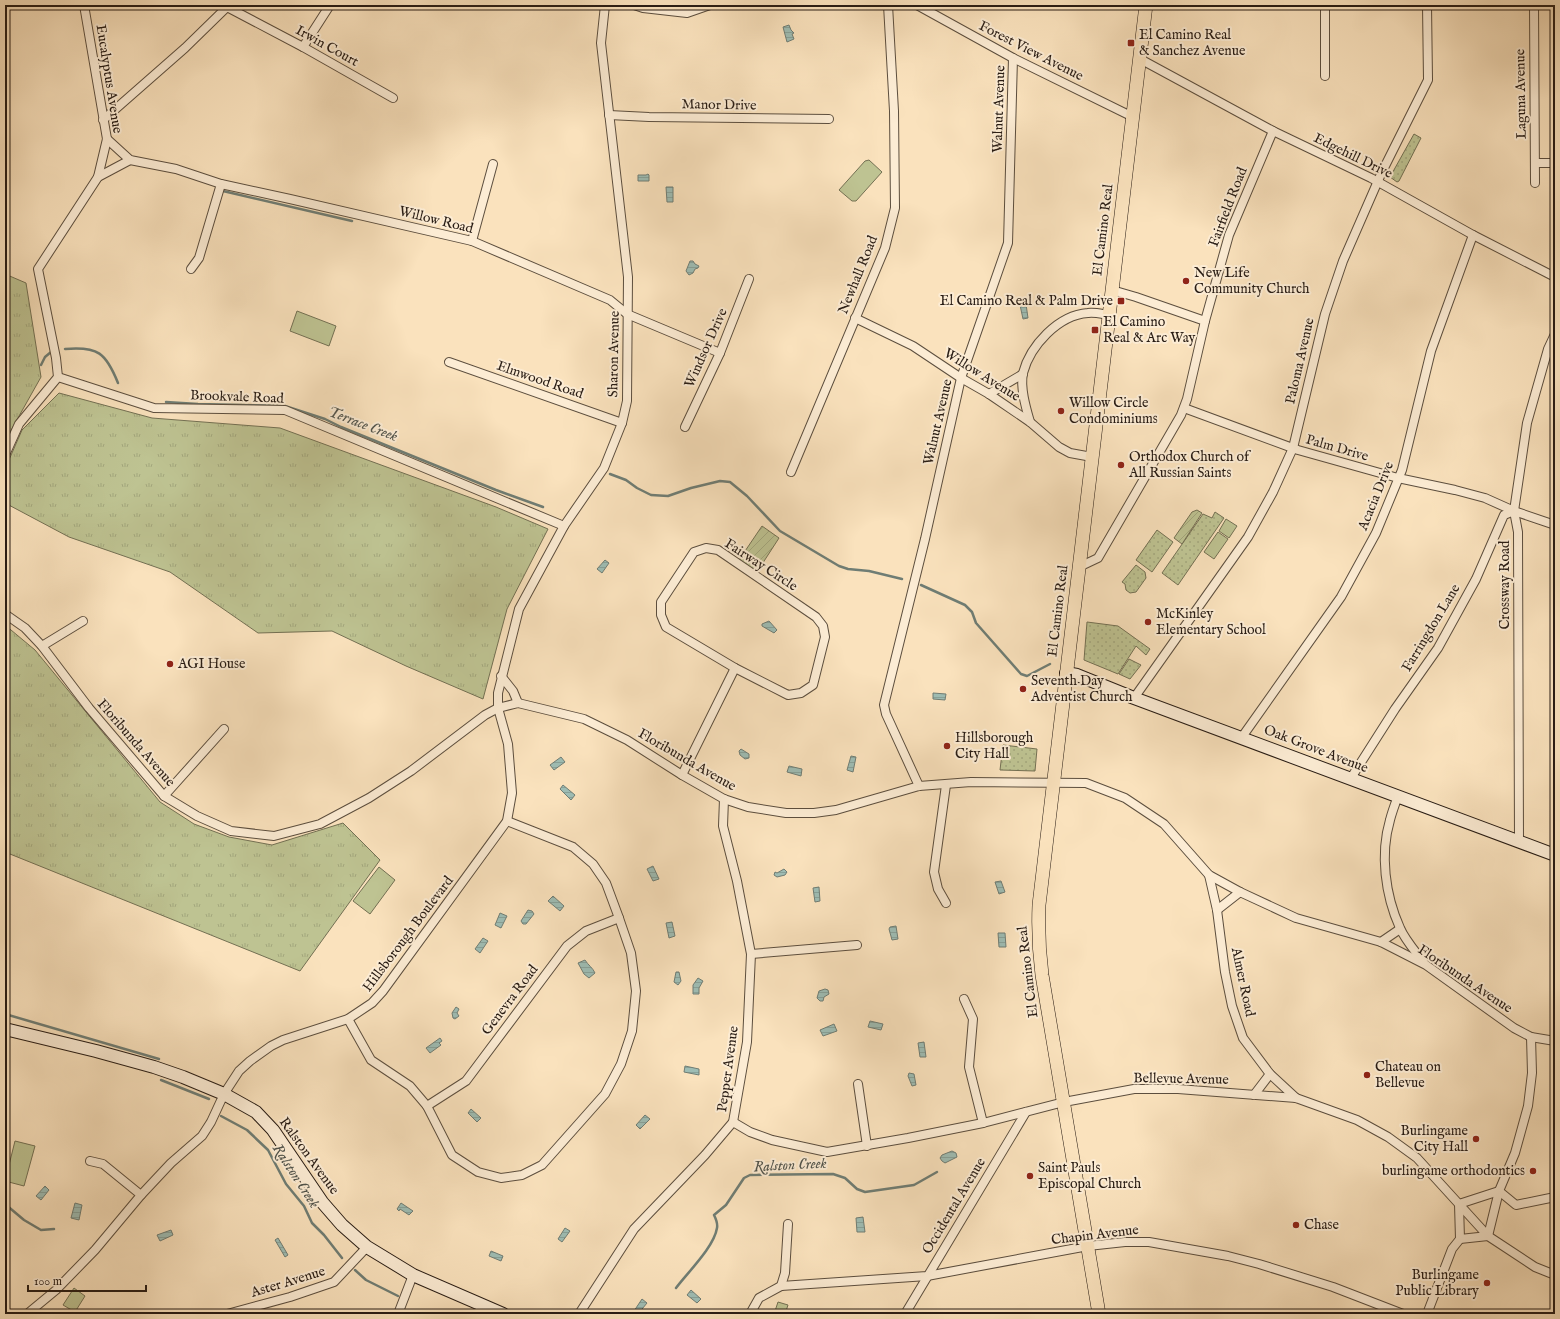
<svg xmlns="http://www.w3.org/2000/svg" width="1560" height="1319" font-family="'IM FELL English',serif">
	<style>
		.grass { fill: url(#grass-tufts); stroke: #737053 }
		.park { fill: url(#park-dots); stroke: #737053 }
		.garden { fill: url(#garden-furrows); stroke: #737053 }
		.pitch { fill: #bec392; stroke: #737053 }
		.water { fill: url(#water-rules); stroke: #6f7d74 }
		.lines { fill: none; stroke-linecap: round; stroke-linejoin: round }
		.stream { stroke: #6f7d74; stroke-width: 2.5 }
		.street-casing { stroke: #5c4e3e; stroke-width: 10 }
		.secondary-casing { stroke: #281c14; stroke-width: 14 }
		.primary-casing { stroke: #281c14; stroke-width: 14 }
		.street { stroke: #fcecd4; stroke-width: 8 }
		.secondary { stroke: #fcecd4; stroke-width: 12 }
		.primary { stroke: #fae2bd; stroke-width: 13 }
		.poi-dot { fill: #8f2418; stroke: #fcecd4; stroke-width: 1.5 }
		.labels { text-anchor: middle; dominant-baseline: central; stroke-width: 4; stroke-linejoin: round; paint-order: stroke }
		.poi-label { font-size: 14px; fill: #281c14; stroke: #fcecd4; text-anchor: start }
		.street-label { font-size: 14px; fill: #281c14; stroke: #fcecd4 }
		.water-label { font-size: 15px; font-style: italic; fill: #51544c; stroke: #fcecd4 }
	</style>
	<defs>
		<pattern id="grass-tufts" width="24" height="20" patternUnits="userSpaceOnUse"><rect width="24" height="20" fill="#bec392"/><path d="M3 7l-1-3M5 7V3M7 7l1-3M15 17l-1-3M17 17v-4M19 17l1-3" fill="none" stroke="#a3a77d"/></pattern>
		<pattern id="park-dots" width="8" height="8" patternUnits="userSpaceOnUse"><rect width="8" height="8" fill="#bec392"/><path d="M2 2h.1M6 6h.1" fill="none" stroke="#a3a77d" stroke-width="1.8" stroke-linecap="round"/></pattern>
		<pattern id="garden-furrows" width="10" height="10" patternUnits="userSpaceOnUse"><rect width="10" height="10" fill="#bec392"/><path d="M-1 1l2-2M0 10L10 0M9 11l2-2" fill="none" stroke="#a3a77d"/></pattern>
		<pattern id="water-rules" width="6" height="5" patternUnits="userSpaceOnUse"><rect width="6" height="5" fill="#9ebdb4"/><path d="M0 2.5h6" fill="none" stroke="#88a29a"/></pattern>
	</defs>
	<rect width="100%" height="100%" fill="#fae2bd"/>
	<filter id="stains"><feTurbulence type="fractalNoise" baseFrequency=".005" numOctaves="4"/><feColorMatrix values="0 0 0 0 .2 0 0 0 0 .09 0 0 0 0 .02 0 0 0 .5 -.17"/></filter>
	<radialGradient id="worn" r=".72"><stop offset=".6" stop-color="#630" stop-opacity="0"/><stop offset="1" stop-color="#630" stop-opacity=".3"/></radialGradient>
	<!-- grass -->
	<g class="grass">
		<path d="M5 274 26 283 41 377 5 441Z"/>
		<path d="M59 393 152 418 280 428 496 507 548 529 507 609 483 699 406 666 332 631 258 633 170 572 69 537 5 503V469L22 430Z"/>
		<path d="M5 625 35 650 160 802 194 824 229 837 272 845 343 823 380 860 300 971 5 852Z"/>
	</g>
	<!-- park -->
	<g class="park">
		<path d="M1414 134 1421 138 1399 181 1397 182 1390 177Z"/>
		<path d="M1215 512 1224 518 1178 585 1162 573 1203 514 1212 518Z"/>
		<path d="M1157 530 1173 542 1152 572 1136 560Z"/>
		<path d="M1136 565 1145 572 1146 578 1136 592 1130 593 1126 590 1125 584 1122 582Z"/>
		<path d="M1087 622 1118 626 1150 649 1146 655 1136 646 1118 674 1084 660Z"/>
		<path d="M1129 659 1141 665 1130 679 1119 674Z"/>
		<path d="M1003 745 1037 749 1035 771 1000 770Z"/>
	</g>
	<!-- garden -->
	<g class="garden">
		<path d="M1197 510 1202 513 1182 544 1174 538 1192 512Z"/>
		<path d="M762 526 779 538 757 572 739 560Z"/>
	</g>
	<!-- pitch -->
	<g class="pitch">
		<path d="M869 160 882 172 856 201H852L839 190 865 161Z"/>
		<path d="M297 311 336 326 329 346 290 331Z"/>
		<path d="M1226 519 1237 526 1229 538 1219 531Z"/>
		<path d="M1218 532 1228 539 1214 559 1204 552Z"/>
		<path d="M379 867 395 880 370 914 353 901Z"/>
		<path d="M15 1141 35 1146 24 1186 5 1181Z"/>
		<path d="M74 1288 85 1296 75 1312 63 1305Z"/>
		<path d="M778 1302 788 1305 785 1314H774Z"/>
	</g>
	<!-- water -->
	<g class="water">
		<path d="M789 25 791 30 794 33 792 34 794 39 787 42 783 27Z"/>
		<path d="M648 174 649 175V181H638V175H646Z"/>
		<path d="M666 187H673V202H667Z"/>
		<path d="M690 261H693L695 264 699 266 698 268 695 269 693 273 689 275 686 271Z"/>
		<path d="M1026 304 1028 318 1023 319 1020 305Z"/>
		<path d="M605 560 609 563 602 573 597 569Z"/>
		<path d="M769 621 777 630 774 633 762 626V624Z"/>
		<path d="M933 693 946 694 945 700 933 699Z"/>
		<path d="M741 749 749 754V758L745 759 740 755 739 751Z"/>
		<path d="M851 756 856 757 853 772 847 770Z"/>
		<path d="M561 757 565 762 554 770 550 765Z"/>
		<path d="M789 766 802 769 801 776 787 772Z"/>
		<path d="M563 785 575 795 571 800 560 789Z"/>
		<path d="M653 866 659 879 653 881 647 869Z"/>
		<path d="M784 869 787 872 785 875 777 877 774 875 775 872 777 873Z"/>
		<path d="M1001 881 1005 892 999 894 995 882Z"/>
		<path d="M819 887 820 901 815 902 813 888Z"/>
		<path d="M553 896 564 906 560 911 548 901Z"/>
		<path d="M528 910 532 911 534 914 526 924H523L521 921Z"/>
		<path d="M500 913 507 916 501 928 495 925Z"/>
		<path d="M672 922 675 936 669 938 666 923Z"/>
		<path d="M896 926 898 939 892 940 889 929 890 927Z"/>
		<path d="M998 933H1005L1006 947H999Z"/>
		<path d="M483 938 488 941 480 953 475 949Z"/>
		<path d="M585 960C588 965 593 968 595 973L589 978 584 974 578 963Z"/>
		<path d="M679 972 681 981 678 985 674 982 676 972Z"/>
		<path d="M698 978 703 981 699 988V994H693V985Z"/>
		<path d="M825 989 828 990 829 994 824 997 823 1001H820L817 998 819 991Z"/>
		<path d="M456 1007 459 1009 457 1013 459 1016 455 1019 453 1018 452 1013Z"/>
		<path d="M870 1021 883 1024 881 1030 868 1027Z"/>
		<path d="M834 1024 837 1031 823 1036 820 1030Z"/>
		<path d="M440 1038 442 1041 439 1043 441 1045 430 1053 426 1048Z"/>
		<path d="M924 1042 926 1057H920L918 1043Z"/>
		<path d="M685 1066 699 1069V1075L684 1072Z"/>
		<path d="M909 1073 914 1074 916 1085 912 1086 908 1076Z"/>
		<path d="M471 1109 481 1118 477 1122 468 1113Z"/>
		<path d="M645 1115 650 1119 640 1129 636 1125Z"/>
		<path d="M952 1151 956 1153 957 1157 945 1163 942 1161 940 1158 942 1155Z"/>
		<path d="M45 1186 49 1190 41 1200 36 1196Z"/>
		<path d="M75 1203 82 1205 79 1220 71 1218Z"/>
		<path d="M401 1203 413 1211 409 1215 400 1209 399 1211 397 1209Z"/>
		<path d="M863 1217 865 1232H857L856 1218Z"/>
		<path d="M565 1228 570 1231 562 1242 558 1239Z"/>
		<path d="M171 1230 173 1235 160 1241 157 1235Z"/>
		<path d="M278 1238 288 1255 285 1257 275 1240Z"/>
		<path d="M491 1251 503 1256 501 1261 489 1256Z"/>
		<path d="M691 1290 701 1299 697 1303 687 1295Z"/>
		<path d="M642 1299 647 1303 638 1314 634 1311Z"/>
	</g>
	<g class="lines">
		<!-- stream -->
		<g class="stream">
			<path d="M223 191 352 221"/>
			<path d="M65 349C98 346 106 353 118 383"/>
			<path d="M41 365 45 357 51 352"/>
			<path d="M5 386H6"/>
			<path d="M166 402 198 404 285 406 325 419 341 427 496 490 543 507"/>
			<path d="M610 474 626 480 637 488 651 495 668 496 691 488 720 481 730 482 747 496 780 531 839 566 848 569 869 571 902 579"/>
			<path d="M921 585 965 605 972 612 976 623 1021 674 1027 676 1050 664"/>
			<path d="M5 1014 159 1059"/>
			<path d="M161 1080 209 1099"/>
			<path d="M221 1116 247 1130 268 1150 286 1184 304 1206 312 1223 324 1235 342 1258"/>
			<path d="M5 1204 24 1220 41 1230 54 1229"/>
			<path d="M355 1270 366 1280 398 1296"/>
			<path d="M676 1288C688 1272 714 1247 717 1228 718 1223 716 1219 714 1215L726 1205 744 1178 750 1175 833 1174 845 1178 857 1189 865 1192 914 1185 937 1172"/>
		</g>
		<!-- street casing -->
		<g class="street-casing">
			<g id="street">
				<path d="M634 5 643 8 687 13 710 5"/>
				<path d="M917 5 1013 58 1133 117"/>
				<path d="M1534 5 1535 183"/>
				<path d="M303 47 330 5"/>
				<path d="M1140 59 1273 131 1371 178 1473 235 1555 277"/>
				<path d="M1325 76V5"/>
				<path d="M609 115 649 117 829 119"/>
				<path d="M103 120 185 48 227 7 303 47 393 98"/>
				<path d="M107 139 130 160 176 169 221 184 290 199 472 241 610 300 627 314 720 353"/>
				<path d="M1535 163H1555"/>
				<path d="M98 177 130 160"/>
				<path d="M472 241 493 164"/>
				<path d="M191 269 199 258 221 184"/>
				<path d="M1112 290 1136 297 1205 321"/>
				<path d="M855 318 913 346 961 378 989 394 1030 422 1059 447 1070 453 1092 457"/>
				<path d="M449 362 622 423"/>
				<path d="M58 377 154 408 285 410 564 526"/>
				<path d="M989 394 1023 374"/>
				<path d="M1184 408 1298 450 1398 478 1455 490 1485 498 1514 511 1555 525"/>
				<path d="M1030 422C1026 408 1020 388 1023 373 1030 346 1058 315 1088 313 1094 312 1102 314 1109 315"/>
				<path d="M685 427 720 353 749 279"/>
				<path d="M5 455 19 424 58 377 56 358 38 269 98 177 107 139 84 5"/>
				<path d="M791 472 885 248 895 208 894 111 888 5"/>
				<path d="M706 548 718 550 816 617 823 626 825 637 813 685 801 693 788 695 735 668 666 627 661 615V602L694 552Z"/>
				<path d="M1079 567 1098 558 1181 415 1187 399 1205 321 1229 235 1273 131"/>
				<path d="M5 614 25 628 42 646 89 708 164 796 197 816 231 831 274 836 320 824 369 798 411 771 485 715 498 708 518 703 584 719 627 740 682 775 724 799 748 807 786 813H814L836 810 919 786 971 782 1086 783 1125 798 1164 824 1209 875 1240 892 1296 918 1381 942 1426 965 1514 1028 1531 1037 1555 1041"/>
				<path d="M42 646 83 621"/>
				<path d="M501 676 513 691 518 703"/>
				<path d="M1134 698 1248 537 1273 492 1293 448 1325 314 1343 261 1381 174 1428 80 1427 5"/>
				<path d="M1242 737 1341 597 1376 533 1402 470 1431 351 1473 235"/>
				<path d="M682 775 735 668"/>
				<path d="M1351 778 1395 709 1438 648 1476 579 1504 515 1514 511"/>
				<path d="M946 785 934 872 938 889 946 903"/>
				<path d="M919 786 886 714 884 705 925 539 961 378 1008 243 1013 58"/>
				<path d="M164 796 224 729"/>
				<path d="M1398 796C1395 804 1392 812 1390 820 1380 854 1385 895 1400 928 1405 940 1416 952 1424 963"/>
				<path d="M1519 841 1518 532 1514 511 1527 423 1548 349 1555 334"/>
				<path d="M1209 875 1217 910 1225 972 1232 1006 1243 1038 1270 1074 1296 1098"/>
				<path d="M1217 910 1240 892"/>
				<path d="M1381 942 1400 929"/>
				<path d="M751 954 857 945"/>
				<path d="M964 999 973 1019 969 1067 983 1123"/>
				<path d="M348 1019 371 1060 410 1086 427 1106 452 1155 478 1172 501 1178 522 1175 542 1165 605 1094 621 1064 632 1031 636 991 631 953 619 918 606 883 593 864 573 847 507 821"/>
				<path d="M858 1084 867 1146"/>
				<path d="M1254 1095 1270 1074"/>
				<path d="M427 1106 466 1081 567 946 586 931 619 918"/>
				<path d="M733 1122 750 1132 772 1140 827 1152 908 1138 983 1123 1064 1102 1134 1089H1178L1296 1098 1357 1120 1388 1137 1417 1158 1488 1236 1535 1267 1555 1275"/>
				<path d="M90 1161 103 1164 141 1195"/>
				<path d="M1499 1191 1516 1205 1555 1197"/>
				<path d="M1460 1239 1488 1236 1499 1191 1515 1153 1528 1106 1532 1073 1531 1037"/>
				<path d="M781 1286 927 1276 1088 1246 1125 1242H1149L1228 1256 1259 1264 1333 1287 1403 1314"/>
				<path d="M27 1314 56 1290 95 1250 141 1195 171 1163 202 1136 211 1122 224 1094 239 1071 250 1061 271 1046 283 1040 348 1019 372 1003 383 991 507 821 512 793 508 744 498 708V693L519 609 564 526 604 468 622 423 627 401 628 277 601 43 605 5"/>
				<path d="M227 1314 290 1297 334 1282 367 1247"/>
				<path d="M398 1314 413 1275"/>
				<path d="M579 1314 634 1229 705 1155 733 1122 747 1042 751 954 737 881 723 826 724 799"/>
				<path d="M750 1314 759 1298 781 1286 785 1273 788 1224"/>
				<path d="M905 1314 1026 1112"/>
				<path d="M1427 1314 1452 1249 1460 1239 1459 1204 1499 1191"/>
			</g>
		</g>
		<!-- secondary casing -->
		<g class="secondary-casing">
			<g id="secondary">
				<path d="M1066 673 1077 675 1134 698 1555 855"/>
				<path d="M5 1029 96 1051 154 1067 183 1077 224 1094 256 1112 273 1130 322 1202 342 1225 367 1247 413 1275 503 1314"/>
			</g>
		</g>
		<!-- primary casing -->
		<g class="primary-casing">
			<path id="primary" d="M1099 1314 1042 975C1039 951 1038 929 1039 905L1146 5"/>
		</g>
		<!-- street -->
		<use href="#street" class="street"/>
		<!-- secondary -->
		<use href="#secondary" class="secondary"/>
		<!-- primary -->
		<use href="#primary" class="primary"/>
	</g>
	<!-- markers -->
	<g class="poi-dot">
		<rect x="1127" y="39" width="8" height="8" rx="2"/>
		<circle cx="1186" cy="281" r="4"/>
		<rect x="1117" y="297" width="8" height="8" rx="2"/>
		<rect x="1091" y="326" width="8" height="8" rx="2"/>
		<circle cx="1061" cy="411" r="4"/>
		<circle cx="1121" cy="465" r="4"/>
		<circle cx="1148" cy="622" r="4"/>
		<circle cx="170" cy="664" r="4"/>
		<circle cx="1023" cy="689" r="4"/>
		<circle cx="947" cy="746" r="4"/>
		<circle cx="1367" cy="1075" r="4"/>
		<circle cx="1476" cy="1139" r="4"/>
		<circle cx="1533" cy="1171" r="4"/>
		<circle cx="1030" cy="1176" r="4"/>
		<circle cx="1296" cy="1225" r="4"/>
		<circle cx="1487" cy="1283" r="4"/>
	</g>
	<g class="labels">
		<!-- poi labels -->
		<g class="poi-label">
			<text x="1139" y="35">El Camino Real<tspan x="1139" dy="16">&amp; Sanchez Avenue</tspan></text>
			<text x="1194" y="273">New Life<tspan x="1194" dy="16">Community Church</tspan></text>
			<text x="1113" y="301" text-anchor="end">El Camino Real &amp; Palm Drive</text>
			<text x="1103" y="322">El Camino<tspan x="1103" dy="16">Real &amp; Arc Way</tspan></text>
			<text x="1069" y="403">Willow Circle<tspan x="1069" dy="16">Condominiums</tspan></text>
			<text x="1129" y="457">Orthodox Church of<tspan x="1129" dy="16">All Russian Saints</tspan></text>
			<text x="1156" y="614">McKinley<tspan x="1156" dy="16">Elementary School</tspan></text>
			<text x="178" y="664">AGI House</text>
			<text x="1031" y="681">Seventh Day<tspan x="1031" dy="16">Adventist Church</tspan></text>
			<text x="955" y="738">Hillsborough<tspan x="955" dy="16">City Hall</tspan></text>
			<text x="1375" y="1067">Chateau on<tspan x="1375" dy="16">Bellevue</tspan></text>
			<text x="1468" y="1131" text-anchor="end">Burlingame<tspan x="1468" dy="16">City Hall</tspan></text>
			<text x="1038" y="1168">Saint Pauls<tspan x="1038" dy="16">Episcopal Church</tspan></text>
			<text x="1525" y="1171" text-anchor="end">burlingame orthodontics</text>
			<text x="1304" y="1225">Chase</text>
			<text x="1479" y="1275" text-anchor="end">Burlingame<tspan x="1479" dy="16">Public Library</tspan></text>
		</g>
		<!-- street labels -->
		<g class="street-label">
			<text transform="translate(327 46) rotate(29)">Irwin Court</text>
			<text transform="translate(1031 51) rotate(27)">Forest View Avenue</text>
			<text transform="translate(109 79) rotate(81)">Eucalyptus Avenue</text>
			<text transform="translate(1521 94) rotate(-91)">Laguna Avenue</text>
			<text transform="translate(719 105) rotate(1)">Manor Drive</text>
			<text transform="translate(999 109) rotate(-88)">Walnut Avenue</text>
			<text transform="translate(1353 156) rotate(26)">Edgehill Drive</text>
			<text transform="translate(1228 207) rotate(-69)">Fairfield Road</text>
			<text transform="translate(436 220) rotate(14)">Willow Road</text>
			<text transform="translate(1103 230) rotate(-83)">El Camino Real</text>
			<text transform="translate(858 275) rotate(-68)">Newhall Road</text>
			<text transform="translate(706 348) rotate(-66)">Windsor Drive</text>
			<text transform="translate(614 354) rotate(-89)">Sharon Avenue</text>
			<text transform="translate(1300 361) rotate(-77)">Paloma Avenue</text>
			<text transform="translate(982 375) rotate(32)">Willow Avenue</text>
			<text transform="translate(540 380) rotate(19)">Elmwood Road</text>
			<text transform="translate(237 397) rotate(2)">Brookvale Road</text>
			<text transform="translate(938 422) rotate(-77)">Walnut Avenue</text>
			<text transform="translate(1337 448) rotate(16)">Palm Drive</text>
			<text transform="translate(1376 496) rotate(-68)">Acacia Drive</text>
			<text transform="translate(761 565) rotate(33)">Fairway Circle</text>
			<text transform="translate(1505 585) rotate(-90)">Crossway Road</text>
			<text transform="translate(1058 611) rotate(-83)">El Camino Real</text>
			<text transform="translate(1431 628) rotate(-59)">Farringdon Lane</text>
			<text transform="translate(136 743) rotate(49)">Floribunda Avenue</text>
			<text transform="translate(1316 749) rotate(21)">Oak Grove Avenue</text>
			<text transform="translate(687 760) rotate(30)">Floribunda Avenue</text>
			<text transform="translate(408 934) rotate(-53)">Hillsborough Boulevard</text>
			<text transform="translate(1028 972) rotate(-97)">El Camino Real</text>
			<text transform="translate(1465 979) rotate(34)">Floribunda Avenue</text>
			<text transform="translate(1243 982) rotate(78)">Almer Road</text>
			<text transform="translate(510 1000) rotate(-53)">Genevra Road</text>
			<text transform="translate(728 1069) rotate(-82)">Pepper Avenue</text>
			<text transform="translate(1181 1079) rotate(1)">Bellevue Avenue</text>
			<text transform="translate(309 1156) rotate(54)">Ralston Avenue</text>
			<text transform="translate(954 1206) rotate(-59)">Occidental Avenue</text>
			<text transform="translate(1095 1235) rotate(-7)">Chapin Avenue</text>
			<text transform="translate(288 1282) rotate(-17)">Aster Avenue</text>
		</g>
		<!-- water labels -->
		<g class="water-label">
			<text transform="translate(363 424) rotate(21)">Terrace Creek</text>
			<text transform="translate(790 1165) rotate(-3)">Ralston Creek</text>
			<text transform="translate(296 1176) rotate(57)">Ralston Creek</text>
		</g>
	</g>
	<!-- margin -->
	<rect width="1560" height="1319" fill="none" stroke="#fae2bd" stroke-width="20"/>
	<rect x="6" y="6" width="1548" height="1307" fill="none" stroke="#281c14" stroke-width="2"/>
	<rect x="10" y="10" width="1540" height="1299" fill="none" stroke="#281c14"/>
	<!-- scale -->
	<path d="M28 1285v6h118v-6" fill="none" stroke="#281c14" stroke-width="2"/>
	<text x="34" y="1285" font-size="12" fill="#281c14" stroke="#fcecd4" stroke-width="3" paint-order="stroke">100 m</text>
	<rect width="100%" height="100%" filter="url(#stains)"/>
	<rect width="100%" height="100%" fill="url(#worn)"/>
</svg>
